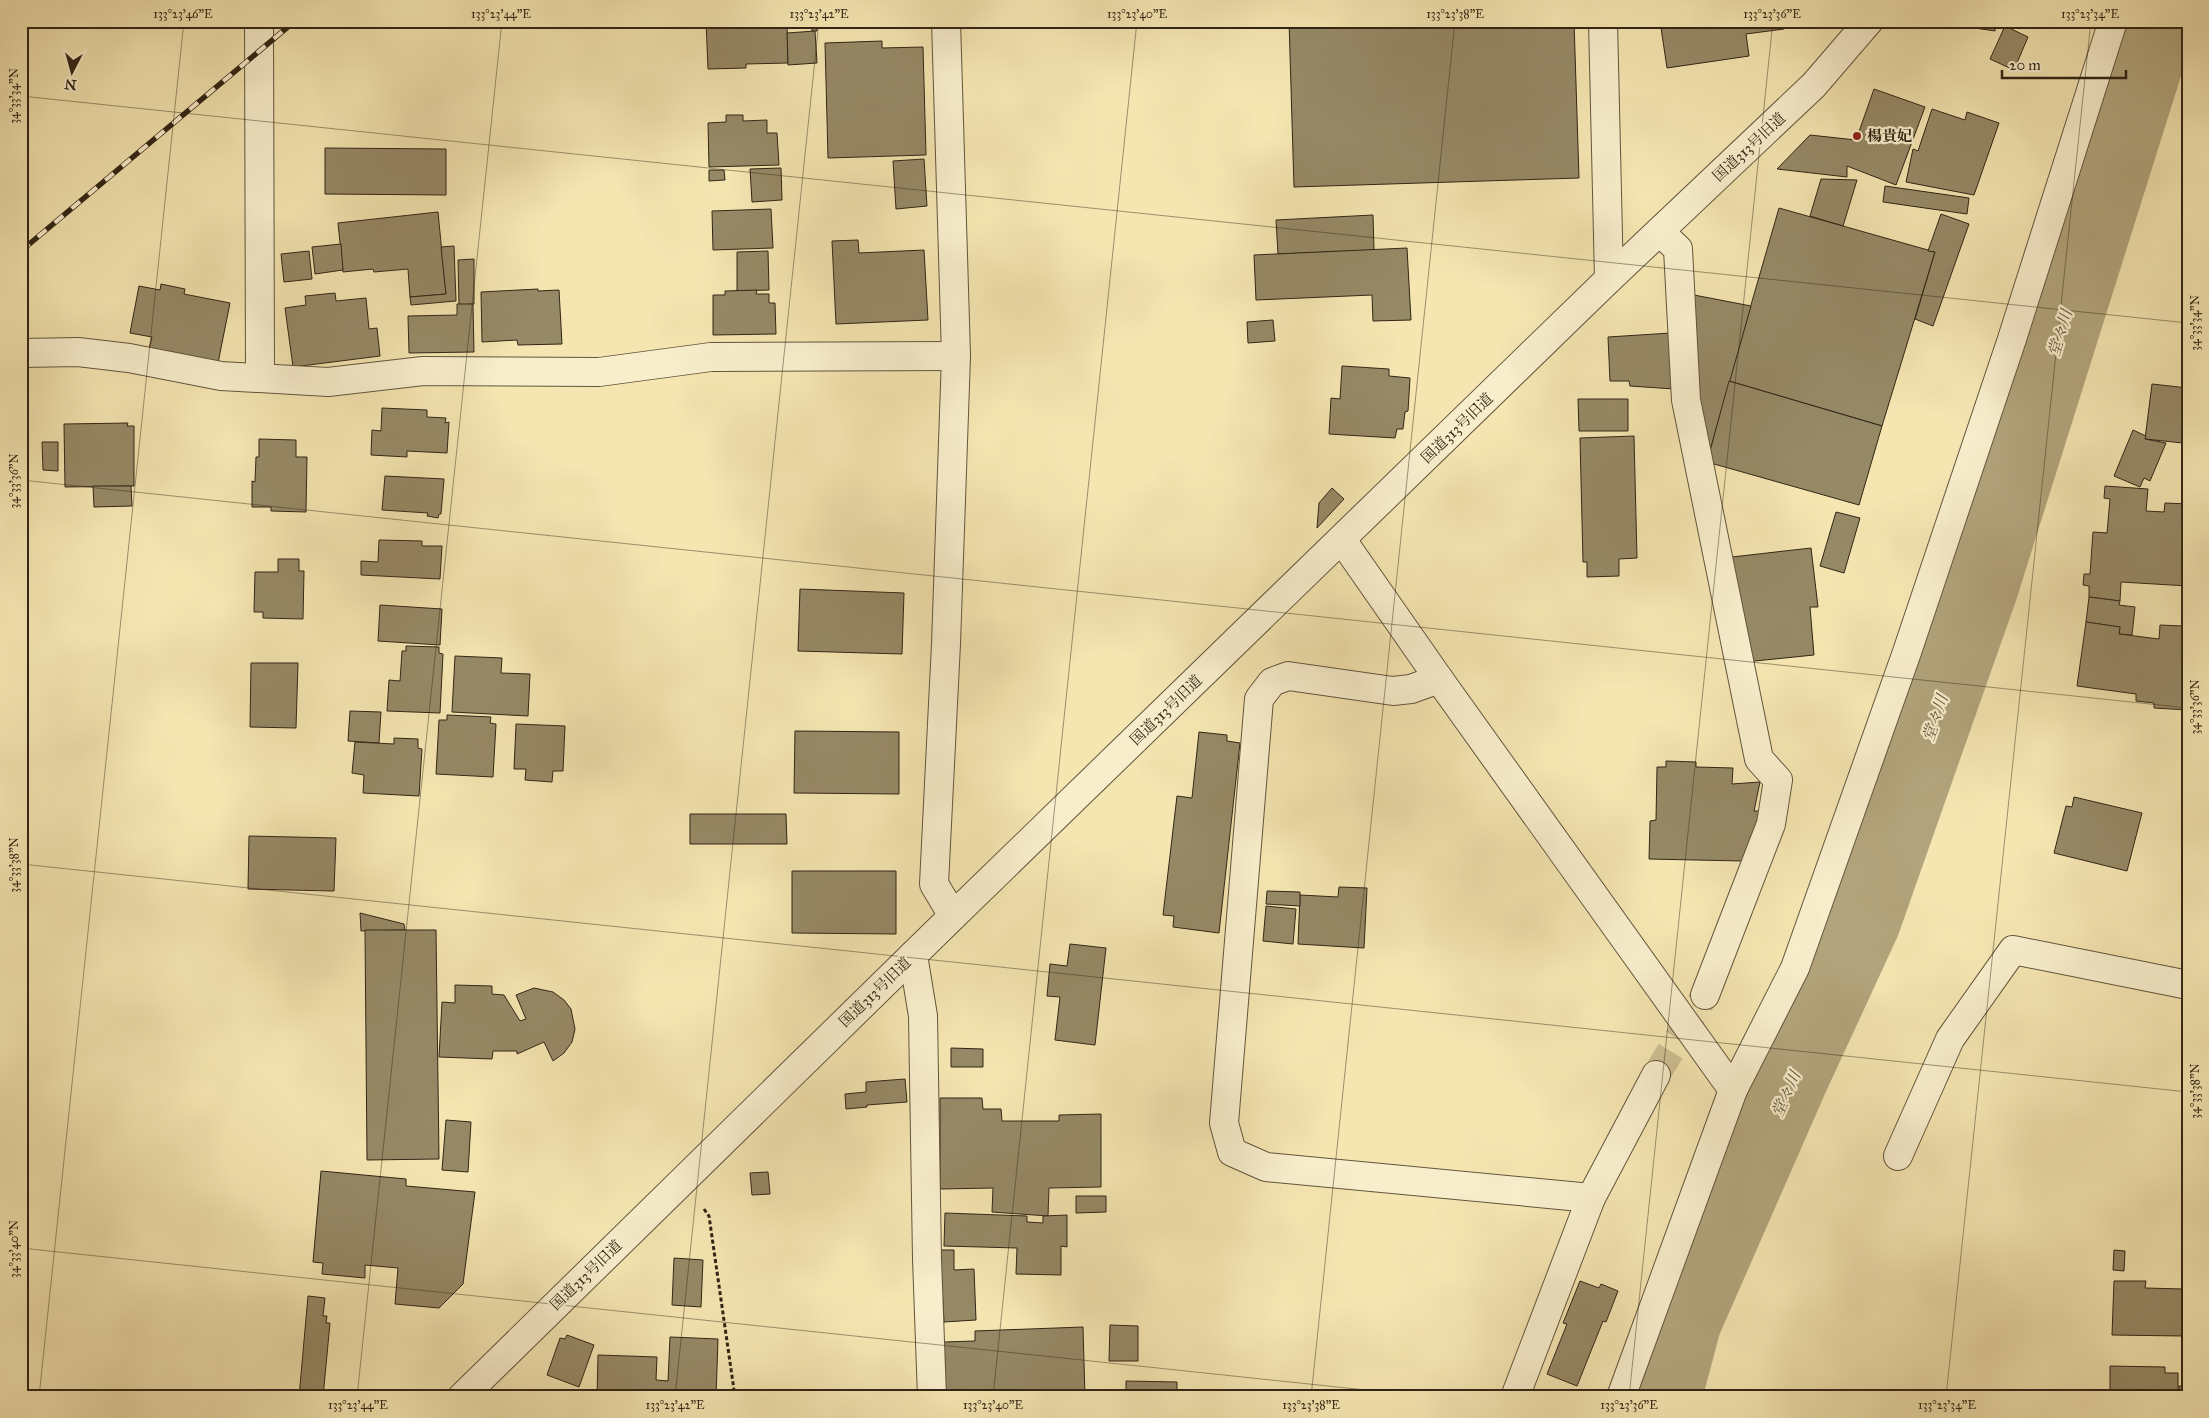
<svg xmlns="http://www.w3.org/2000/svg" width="2209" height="1418" font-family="'IM FELL Great Primer','Noto Serif JP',serif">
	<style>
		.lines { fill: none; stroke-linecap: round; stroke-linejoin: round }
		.river { stroke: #b2a47c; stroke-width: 75 }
		.building { fill: #968966; stroke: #312515 }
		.minor-tunnel { stroke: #cdbf92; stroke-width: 28; stroke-dasharray: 28 14; stroke-linecap: butt }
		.minor-casing { stroke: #62553c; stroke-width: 30 }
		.path { stroke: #312515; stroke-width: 3; stroke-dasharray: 4 2.5; stroke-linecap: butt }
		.minor { stroke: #f8eecc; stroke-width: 28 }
		.rail-casing { stroke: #312515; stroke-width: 5.5 }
		.rail { stroke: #f8eecc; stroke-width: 4; stroke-dasharray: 11; stroke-linecap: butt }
		.ticks { fill: none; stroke: #312515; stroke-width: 1; stroke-opacity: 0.45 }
		.poi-dot { fill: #8f2418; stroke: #f8eecc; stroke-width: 2 }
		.labels { text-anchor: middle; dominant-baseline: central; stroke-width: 4.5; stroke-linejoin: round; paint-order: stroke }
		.poi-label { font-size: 15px; font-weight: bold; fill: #312515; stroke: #f8eecc; text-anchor: start }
		.street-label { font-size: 15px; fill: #312515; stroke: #f8eecc }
		.water-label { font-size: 16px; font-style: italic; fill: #5e5139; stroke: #f8eecc }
		.neatline { fill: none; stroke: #312515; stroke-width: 2 }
		.ticks-label { font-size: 12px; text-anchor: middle; fill: #312515 }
	</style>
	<rect width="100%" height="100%" fill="#f4e5b1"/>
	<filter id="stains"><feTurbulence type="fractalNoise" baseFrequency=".004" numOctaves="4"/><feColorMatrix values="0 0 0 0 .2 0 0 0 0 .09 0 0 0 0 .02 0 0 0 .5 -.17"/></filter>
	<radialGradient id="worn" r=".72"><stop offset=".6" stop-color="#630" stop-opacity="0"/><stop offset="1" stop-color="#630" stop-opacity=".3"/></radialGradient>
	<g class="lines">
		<!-- river -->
		<path class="river" d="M1664 1397 1684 1322 1791 1078 1863 922 1981 587 2159 21"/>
	</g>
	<!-- building -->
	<g class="building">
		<path d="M706 21H787L788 63 746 64V68L708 69Z"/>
		<path d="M817 21V31H812L811 22 808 21Z"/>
		<path d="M1289 21H1574L1579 178 1294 187Z"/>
		<path d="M1660 21H1783L1784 29 1746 34 1749 56 1667 68Z"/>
		<path d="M1969 21H1996L1995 31 1968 27Z"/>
		<path d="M2005 26 2028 37 2014 70 1990 59Z"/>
		<path d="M815 31 817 63 788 65 787 33Z"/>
		<path d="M882 41V48L923 47 926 155 828 158 825 43Z"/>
		<path d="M1874 89 1925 107 1896 185 1847 166V177L1777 169 1810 135 1856 140Z"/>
		<path d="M1932 109 1965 120 1967 112 1999 123 1974 195 1906 182 1913 149 1918 151Z"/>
		<path d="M726 115H743V121L767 120V133H777L779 165 709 167 708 123 726 122Z"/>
		<path d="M325 148 446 149V195L325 194Z"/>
		<path d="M924 159 927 206 896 209 893 161Z"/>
		<path d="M781 168 782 200 752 202 750 169Z"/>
		<path d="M709 170H724L725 180 709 181Z"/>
		<path d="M1821 179 1857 180 1843 226 1810 216Z"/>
		<path d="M1885 186 1969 198 1967 214 1883 202Z"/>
		<path d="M1779 208 1935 252 1882 426 1729 381Z"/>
		<path d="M771 209 773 248 713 250 712 211Z"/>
		<path d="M438 212 446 294 410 297 408 269 374 272 373 269 343 272 338 223Z"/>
		<path d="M1941 214 1969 224 1933 326 1915 319 1935 252 1928 251Z"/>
		<path d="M1373 215 1374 250 1278 254 1276 220Z"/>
		<path d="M858 240 859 253 924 250 928 320 836 324 832 241Z"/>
		<path d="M341 244 343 270 315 274 312 247Z"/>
		<path d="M454 246 456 301 411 305 410 297 446 294 441 247Z"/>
		<path d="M1407 248 1411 320 1373 321 1372 295 1256 300 1254 255Z"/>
		<path d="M309 251 312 279 284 282 281 254Z"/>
		<path d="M768 251 769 290 737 291V252Z"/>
		<path d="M474 259V304L459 305 458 260Z"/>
		<path d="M161 284 185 289 184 294 230 303 218 363 149 349 152 337 130 333 139 286 160 290Z"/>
		<path d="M538 289V291L559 290 562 344 518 345 517 340 482 342 481 292Z"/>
		<path d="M757 290 756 294H769V303H775L776 334 713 335V295H725V291Z"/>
		<path d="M335 293 336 301 366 298 369 329 377 328 380 356 293 367 285 308 306 305 305 296Z"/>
		<path d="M1694 295 1751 306 1708 458 1700 407Z"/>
		<path d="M457 304H473L474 352 409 353 408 316 457 315Z"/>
		<path d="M1273 320 1275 341 1248 343 1247 322Z"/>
		<path d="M1671 333 1674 389 1630 386 1629 381H1610L1608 337Z"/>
		<path d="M1342 366 1389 369V376L1410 378 1408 411 1405 412 1403 429H1397L1395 438 1329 434 1331 398 1340 399Z"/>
		<path d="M1729 381 1882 426 1859 505 1707 462Z"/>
		<path d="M2152 384 2188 388 2183 443 2145 439Z"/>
		<path d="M1578 399H1628V431H1579Z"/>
		<path d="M382 408 427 410V417L446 418 445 423 449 422 447 453 407 451V457L371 455 372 430 381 431Z"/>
		<path d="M128 423 127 426H134V486L65 487 64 424Z"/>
		<path d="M2133 430 2146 436 2145 439 2166 443 2150 481 2144 478 2140 487 2114 476Z"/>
		<path d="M1634 436 1637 558 1619 559V576L1587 577V562H1583L1580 438Z"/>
		<path d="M259 439 296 440V457H307L306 512 271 511V507H252V481L255 482 256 457H259Z"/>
		<path d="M42 442H58V471L43 470Z"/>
		<path d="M385 476 444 479 441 514H439L438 518 427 516 428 513 382 510Z"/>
		<path d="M93 486H131L132 506 94 507Z"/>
		<path d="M2105 486 2148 489 2146 511 2164 512 2165 503 2188 504V586L2121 582 2120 601 2089 597V586L2083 585 2084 574H2090L2093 532 2107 533 2110 499 2104 498Z"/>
		<path d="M1332 488 1344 499 1317 528 1319 503Z"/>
		<path d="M1836 512 1860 518 1844 573 1820 566Z"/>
		<path d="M379 540 422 541V546H442L440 579 361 575V561L378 562Z"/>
		<path d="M1811 548 1818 607H1810L1814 655 1745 662 1732 557Z"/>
		<path d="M278 559H299V571H304L303 619 263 618V612H254L255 572H278Z"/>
		<path d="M800 589 904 593 902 654 798 651Z"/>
		<path d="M2089 597 2120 601 2119 605 2135 607 2132 635 2119 634 2120 627 2086 622Z"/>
		<path d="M380 605 442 609 440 645 378 641Z"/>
		<path d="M2086 622 2120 627 2119 634 2159 639 2160 625 2183 626V632H2188V710L2154 708V703L2136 701V694L2077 686Z"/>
		<path d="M406 646 439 647V653L443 654 440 713 387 711 389 680 400 681 402 651H406Z"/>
		<path d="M455 656 502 658 501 673 530 674 528 716 452 712Z"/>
		<path d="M251 663H298L296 728 250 727Z"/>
		<path d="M350 711 381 712 379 743 348 741Z"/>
		<path d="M447 715 491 717 490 723 496 724 493 777 436 774 439 720H447Z"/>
		<path d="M516 724 565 726 563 771H553L552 782 525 780 526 769H514Z"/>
		<path d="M795 731 899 732V794L794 793Z"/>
		<path d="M1199 732 1227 735V741L1240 743 1219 933 1173 927 1174 916 1163 915 1177 796 1192 798Z"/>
		<path d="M394 738 418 739V748L422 749 419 796 363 793 364 775 352 773 355 742 394 744Z"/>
		<path d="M1666 761 1696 762V767L1733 768 1732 784 1760 782 1754 811H1762L1743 861 1649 859 1650 821 1656 820 1657 767H1666Z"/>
		<path d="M2074 797 2142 813 2127 871 2054 853 2066 806 2072 807Z"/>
		<path d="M690 814H786L787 844H690Z"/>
		<path d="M249 836 336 838 334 891 248 889Z"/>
		<path d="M792 871H896V934L792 933Z"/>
		<path d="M1339 887 1367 888 1364 948 1298 944 1300 895 1338 897Z"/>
		<path d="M1267 891 1300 892V906L1266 904Z"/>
		<path d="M1266 906 1296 909 1293 944 1263 941Z"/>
		<path d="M360 913 404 924 405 930 361 931Z"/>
		<path d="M365 930H436L439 1159 367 1160Z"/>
		<path d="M1070 944 1106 948 1095 1045 1055 1040 1060 997 1047 996 1050 964 1067 966Z"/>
		<path d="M455 985 492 986V994L504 995 520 1021 526 1019 516 995 534 988 553 992 564 1000 571 1009 575 1029 572 1042 564 1053 553 1061 544 1042 517 1054V1051H493L492 1059 439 1057 442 1002 455 1003Z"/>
		<path d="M951 1048 983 1049V1067H951Z"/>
		<path d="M905 1079 907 1102 867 1105V1107L846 1109 845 1094 866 1092V1082Z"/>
		<path d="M940 1098H982L983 1109H1001L1002 1121H1059V1115L1101 1114V1187L1049 1188 1048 1216 992 1212 993 1188 940 1189Z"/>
		<path d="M446 1120 471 1122 468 1172 442 1170Z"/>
		<path d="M321 1171 406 1179V1186L475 1192 463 1284 439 1308 395 1304 398 1268 365 1265V1278L322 1274 323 1263 313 1262Z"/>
		<path d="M768 1172 770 1194 752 1195 750 1173Z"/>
		<path d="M1076 1196H1106V1212L1076 1213Z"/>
		<path d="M945 1213 1027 1216V1222L1043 1223V1216L1067 1215V1247L1061 1246V1275L1016 1274 1017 1248 944 1246Z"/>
		<path d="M940 1250H954V1270L974 1269 976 1320 944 1322Z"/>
		<path d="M2114 1250 2125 1251 2124 1271 2113 1270Z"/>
		<path d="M674 1258 703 1260 701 1307 672 1305Z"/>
		<path d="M1580 1281 1599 1288 1601 1284 1618 1291 1606 1322 1603 1321 1577 1386 1547 1374 1567 1324 1563 1323Z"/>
		<path d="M2114 1281H2146L2145 1288 2183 1289 2182 1336 2112 1335Z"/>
		<path d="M2183 1289H2188V1319H2182Z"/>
		<path d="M308 1296 325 1298 323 1316H327L326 1323H330L323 1397H299Z"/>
		<path d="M1110 1325 1138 1326V1361H1109Z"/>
		<path d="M1083 1327 1085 1397H946L944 1342 975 1341V1331Z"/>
		<path d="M567 1335 594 1345 579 1387 547 1375 560 1338 565 1339Z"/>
		<path d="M670 1337 718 1339 716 1397H597L598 1355 657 1357 656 1380 668 1381Z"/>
		<path d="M2110 1366 2165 1367V1373H2178V1391L2174 1390V1397H2110Z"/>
		<path d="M1126 1381 1177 1382V1397H1126Z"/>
		<rect x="2179" y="1386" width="9" height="11"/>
	</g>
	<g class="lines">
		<!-- minor-tunnel -->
		<path class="minor-tunnel" d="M1656 1075 1705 995"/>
		<!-- minor casing -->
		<g class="minor-casing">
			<g id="minor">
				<path d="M259 21 260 378"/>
				<path d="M946 21 956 356 946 644 934 884 953 916"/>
				<path d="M1603 21 1609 279"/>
				<path d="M1660 232 1678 249 1686 400 1759 759 1778 780 1771 824 1705 995"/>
				<path d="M21 353 78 352 129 358 221 376 328 382 423 371 599 372 711 357 956 356"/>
				<path d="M1342 540 1439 679 1733 1090"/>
				<path d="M1439 679 1411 689 1393 691 1288 676 1272 682 1259 699 1224 1123 1232 1152 1266 1167 1591 1198"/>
				<path d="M913 955 923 1016 927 1259 932 1397"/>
				<path d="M1898 1156 1950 1039 2013 950 2188 985"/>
				<path d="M462 1397 953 916 1609 279 1814 85 1869 21"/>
				<path d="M1515 1397 1591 1198 1656 1075"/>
				<path d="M1621 1397 1733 1090 1795 968 1907 652 2012 339 2113 21"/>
			</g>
		</g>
		<!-- path -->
		<path class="path" d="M704 1209 709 1216 735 1397"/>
		<!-- minor -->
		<use href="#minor" class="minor"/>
		<!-- rail casing -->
		<g class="rail-casing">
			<path id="rail" d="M21 251 295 21"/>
		</g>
		<!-- rail -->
		<use href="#rail" class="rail"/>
	</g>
	<!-- ticks -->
	<path class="ticks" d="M21 96 2188 323M21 480 2188 708M21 864 2188 1092M21 1248 1432 1397M39 1397 184 21M357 1397 502 21M675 1397 819 21M993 1397 1137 21M1311 1397 1455 21M1629 1397 1773 21M1946 1397 2091 21"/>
	<!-- markers -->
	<circle class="poi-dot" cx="1857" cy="136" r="5"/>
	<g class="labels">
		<!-- poi labels -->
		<g class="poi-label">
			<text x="1867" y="136">楊貴妃</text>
		</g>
		<!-- street labels -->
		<g class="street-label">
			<text transform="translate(1749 147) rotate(-43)">国道313号旧道</text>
			<text transform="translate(1457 428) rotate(-44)">国道313号旧道</text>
			<text transform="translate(1166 710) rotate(-44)">国道313号旧道</text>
			<text transform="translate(875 992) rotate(-44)">国道313号旧道</text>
			<text transform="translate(586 1275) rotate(-44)">国道313号旧道</text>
		</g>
		<!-- water labels -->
		<g class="water-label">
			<text transform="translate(2060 333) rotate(-73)">堂々川</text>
			<text transform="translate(1935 718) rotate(-71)">堂々川</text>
			<text transform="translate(1786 1094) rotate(-66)">堂々川</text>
		</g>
	</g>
	<!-- margin -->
	<rect width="2209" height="1418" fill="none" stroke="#f4e5b1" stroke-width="55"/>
	<!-- north arrow -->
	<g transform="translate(72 72) rotate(186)" stroke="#f8eecc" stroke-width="4" paint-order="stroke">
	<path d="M0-4L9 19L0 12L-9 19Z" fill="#312515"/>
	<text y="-8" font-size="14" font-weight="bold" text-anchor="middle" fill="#312515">N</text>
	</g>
	<!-- scale -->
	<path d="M2002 70v8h124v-8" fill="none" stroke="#312515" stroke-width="2.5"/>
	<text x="2009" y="70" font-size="15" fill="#312515" stroke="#f8eecc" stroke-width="4" paint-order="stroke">20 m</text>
	<rect x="28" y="28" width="2154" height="1362" class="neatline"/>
	<g class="ticks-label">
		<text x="183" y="18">133°23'46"E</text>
		<text x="501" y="18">133°23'44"E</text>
		<text x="819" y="18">133°23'42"E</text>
		<text x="1137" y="18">133°23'40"E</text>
		<text x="1455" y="18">133°23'38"E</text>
		<text x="1772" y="18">133°23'36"E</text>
		<text x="2090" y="18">133°23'34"E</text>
		<text transform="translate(14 96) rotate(-90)" y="4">34°33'34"N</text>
		<text transform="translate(2195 323) rotate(-90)" y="4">34°33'34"N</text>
		<text transform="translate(14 481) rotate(-90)" y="4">34°33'36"N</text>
		<text transform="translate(2195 707) rotate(-90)" y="4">34°33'36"N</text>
		<text transform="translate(14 865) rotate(-90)" y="4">34°33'38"N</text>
		<text transform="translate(2195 1091) rotate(-90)" y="4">34°33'38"N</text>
		<text transform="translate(14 1249) rotate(-90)" y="4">34°33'40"N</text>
		<text x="358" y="1409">133°23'44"E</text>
		<text x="675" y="1409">133°23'42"E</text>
		<text x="993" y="1409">133°23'40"E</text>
		<text x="1311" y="1409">133°23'38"E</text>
		<text x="1629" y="1409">133°23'36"E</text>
		<text x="1947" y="1409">133°23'34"E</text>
	</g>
	<rect width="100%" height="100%" filter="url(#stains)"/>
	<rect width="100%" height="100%" fill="url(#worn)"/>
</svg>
